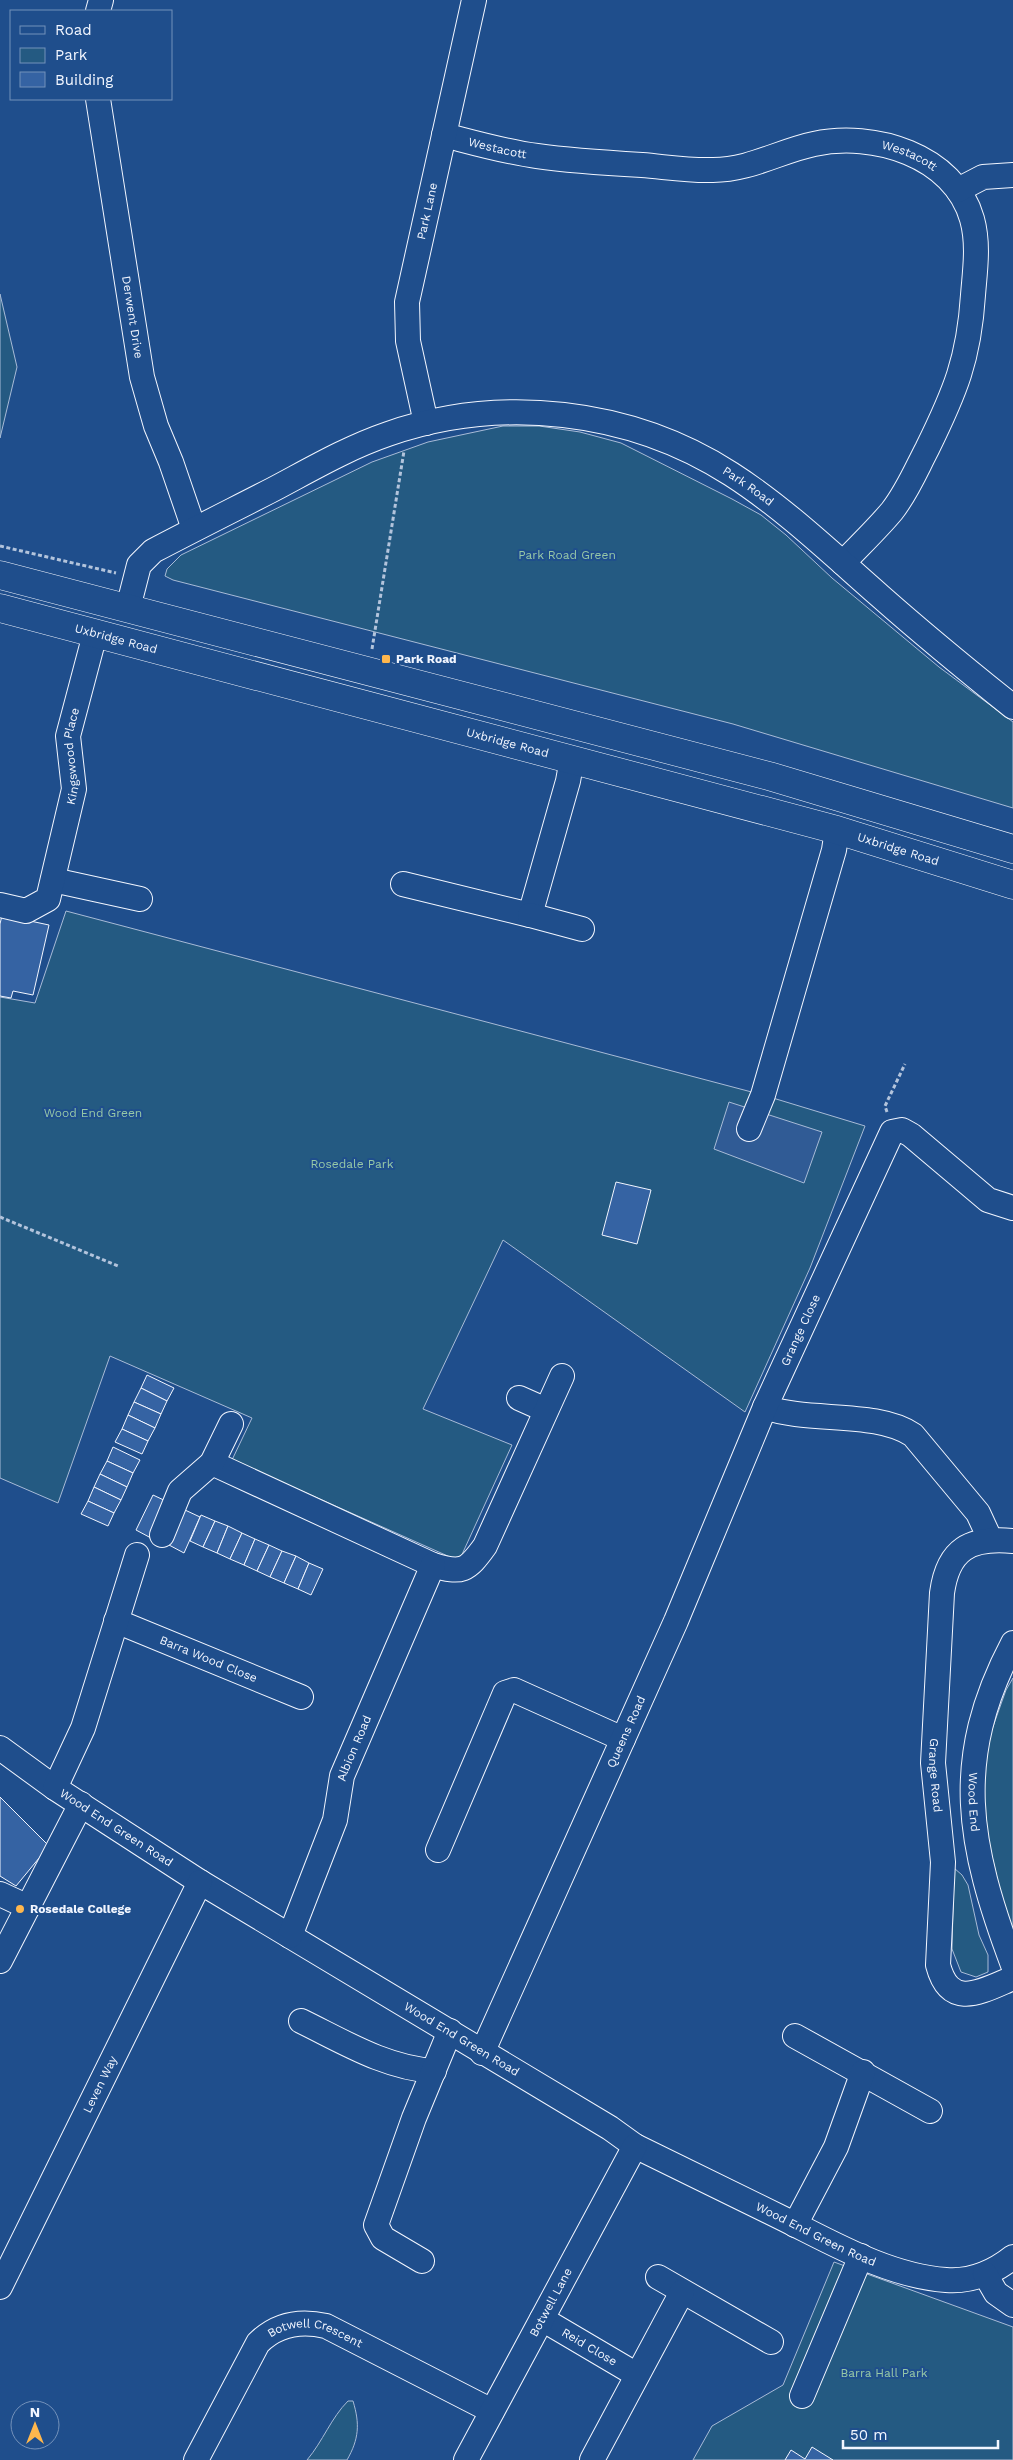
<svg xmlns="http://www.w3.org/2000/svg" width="1013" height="2460" font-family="'Work Sans',sans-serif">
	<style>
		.green { fill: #245a82; stroke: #a8bbd7 }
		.parking { fill: #305b95; stroke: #a8bbd7 }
		.building { fill: #3563a3; stroke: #f2f6ff }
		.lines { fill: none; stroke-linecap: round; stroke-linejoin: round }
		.minor-casing { stroke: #f2f6ff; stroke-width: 26 }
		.major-casing { stroke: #f2f6ff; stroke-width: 29 }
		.path { stroke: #b3c4dc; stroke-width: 3; stroke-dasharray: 4 2.5; stroke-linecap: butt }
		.minor { stroke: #1f4e8c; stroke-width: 24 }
		.major { stroke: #1f4e8c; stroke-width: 28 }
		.poi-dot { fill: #ffb74d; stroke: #1f4e8c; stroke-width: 2 }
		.labels { text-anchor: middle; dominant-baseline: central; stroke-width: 4; stroke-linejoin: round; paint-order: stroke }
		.street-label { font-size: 12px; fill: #f2f6ff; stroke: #1f4e8c }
		.park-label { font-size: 12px; fill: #97c8a6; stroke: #1f4e8c }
		.poi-label { font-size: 12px; font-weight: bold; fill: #f2f6ff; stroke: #1f4e8c; text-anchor: start }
	</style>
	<rect width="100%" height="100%" fill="#1f4e8c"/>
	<!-- green -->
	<g class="green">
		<path d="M0 294 17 367 0 438Z"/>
		<path d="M503 426H539L580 432 621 443 732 499 761 515 786 535 832 578 939 667 1013 722V808L733 724 173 580 165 576 167 569 181 555 372 462 428 442Z"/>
		<path d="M66 911 763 1095 865 1126 810 1268 745 1412 503 1240 423 1409 512 1445 459 1561 232 1460 252 1418 110 1356 58 1503 0 1478V997L35 1003Z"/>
		<path d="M1013 1678V1932L1004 1908 983 1818 985 1749 1006 1690Z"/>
		<path d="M954 1868 962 1875 968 1885 979 1935 988 1955V1972L976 1977 961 1972 952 1949Z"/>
		<path d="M834 2262 1013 2327V2460H693L712 2426 783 2385Z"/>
		<path d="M348 2401H353C360 2424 359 2439 347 2460H307C323 2441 331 2418 348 2401Z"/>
	</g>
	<!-- parking -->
	<path class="parking" d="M729 1102 822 1132 804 1183 714 1149Z"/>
	<!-- building -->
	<g class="building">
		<path d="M2 915 49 925 33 995 13 991 11 998 0 996V924Z"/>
		<path d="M616 1182 651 1190 637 1244 602 1235Z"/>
		<path d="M147 1375 174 1388 167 1401 141 1388Z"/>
		<path d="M141 1388 167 1401 161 1414 134 1402Z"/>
		<path d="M134 1402 161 1414 155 1428 128 1415Z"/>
		<path d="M128 1415 155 1428 148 1441 122 1429Z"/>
		<path d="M122 1429 148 1441 142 1454 115 1442Z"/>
		<path d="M113 1447 140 1460 133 1473 107 1461Z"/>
		<path d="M107 1461 133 1473 127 1487 100 1474Z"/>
		<path d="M100 1474 127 1487 121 1500 94 1487Z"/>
		<path d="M94 1487 121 1500 114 1513 88 1501Z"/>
		<path d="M153 1495 168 1502 151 1538 136 1530Z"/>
		<path d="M88 1501 114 1513 108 1526 81 1514Z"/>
		<path d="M185 1510 200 1517 184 1553 169 1545Z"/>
		<path d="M201 1515 215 1521 203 1547 190 1541Z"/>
		<path d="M215 1521 228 1526 217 1553 203 1547Z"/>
		<path d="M228 1526 242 1533 230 1559 217 1553Z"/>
		<path d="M242 1533 255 1539 244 1565 230 1559Z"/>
		<path d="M255 1539 269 1545 257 1571 244 1565Z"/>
		<path d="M269 1545 282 1551 270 1577 257 1571Z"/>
		<path d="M282 1551 296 1556 284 1583 270 1577Z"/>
		<path d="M296 1556 309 1563 298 1589 284 1583Z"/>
		<path d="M309 1563 323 1569 311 1595 298 1589Z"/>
		<path d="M0 1797 49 1846 16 1886 0 1876Z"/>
		<path d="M812 2447 833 2460H785L791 2450 805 2459Z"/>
	</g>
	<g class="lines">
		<!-- minor casing -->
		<g class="minor-casing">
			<g id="minor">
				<path d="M98 11 101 0"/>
				<path id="s1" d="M98 99 142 377 156 426 171 462 194 529"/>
				<path id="s2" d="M444 135C475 143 506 152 537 156 572 161 607 163 642 165 666 167 690 171 713 170 750 170 780 151 814 144 873 131 954 155 972 219 979 244 975 270 973 295 969 359 955 392 927 449 916 470 907 492 892 511 877 529 859 546 843 563"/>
				<path d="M958 190 983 177 1013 175"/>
				<path id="s3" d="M426 423 408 341 407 302 474 0"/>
				<path id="s4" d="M128 608 139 565 153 551C193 530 233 510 272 490 310 470 347 448 388 434 500 395 630 409 731 474 784 508 832 554 880 596 923 634 968 671 1013 707"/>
				<path d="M53 880 140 899"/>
				<path d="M403 884 530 915 568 781 572 759"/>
				<path id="s5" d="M0 905 26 911 48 899 74 789 68 736 95 634"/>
				<path d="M530 915 582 929"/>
				<path d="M749 1129 763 1095 834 850 837 830"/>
				<path d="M519 1398 546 1410"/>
				<path d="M765 1407C808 1423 876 1410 913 1435L978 1513 990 1539"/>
				<path d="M212 1463 433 1565C462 1574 467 1571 485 1546L562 1376"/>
				<path d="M162 1535 180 1491 212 1463 231 1424"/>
				<path id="s6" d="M1013 1541C970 1537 948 1549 942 1593L933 1763 943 1862 938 1965C950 2011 982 1991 1013 1978"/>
				<path id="s7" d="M116 1621 301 1697"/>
				<path id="s8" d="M1013 1643C951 1760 968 1845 1013 1965"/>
				<path id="s9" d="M0 1748 55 1788 200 1882 610 2128 635 2146C686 2171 736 2196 786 2220 836 2245 890 2276 946 2280 971 2282 994 2272 1013 2257"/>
				<path d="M55 1788 83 1728 137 1555"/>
				<path d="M438 1850 505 1693 514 1690 623 1739"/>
				<path d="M0 1894 28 1907"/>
				<path id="s10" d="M290 1936 335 1820 342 1776 433 1565"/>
				<path d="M0 1961 81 1804"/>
				<path d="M301 2021C344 2042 386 2068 434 2071"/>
				<path d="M795 2036 930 2111"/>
				<path id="s11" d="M482 2053 676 1621 765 1407 892 1132 902 1130 911 1135 988 1200 1013 1208"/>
				<path d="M795 2225 836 2147 863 2072"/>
				<path d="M422 2261 383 2238 376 2225 414 2118 450 2031"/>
				<path d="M985 2274 996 2293 1013 2305"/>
				<path d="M658 2277 771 2342"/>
				<path id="s12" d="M0 2287 200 1882"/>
				<path id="s13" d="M542 2319 637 2375"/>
				<path d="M802 2396 861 2256"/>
				<path id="s14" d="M196 2460 258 2343C277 2324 300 2320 326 2326L492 2411"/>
				<path id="s15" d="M466 2460 635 2146"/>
				<path d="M592 2460 682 2292"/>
			</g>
		</g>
		<!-- major casing -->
		<g class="major-casing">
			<g id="major">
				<path d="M0 575 769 776 1013 849"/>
				<path id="s16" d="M0 608 837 830 1013 885"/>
			</g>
		</g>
		<!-- path -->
		<g class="path">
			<path d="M0 546 116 573"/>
			<path d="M372 649 404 451"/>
			<path d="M887 1112 885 1106 905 1064"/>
			<path d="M0 1217 118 1266"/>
		</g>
		<!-- minor -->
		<use href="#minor" class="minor"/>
		<!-- major -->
		<use href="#major" class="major"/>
	</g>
	<!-- markers -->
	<g class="poi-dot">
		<rect x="381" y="654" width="10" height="10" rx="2.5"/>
		<circle cx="20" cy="1909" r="5"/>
	</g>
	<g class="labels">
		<!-- street labels -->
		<g class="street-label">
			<text stroke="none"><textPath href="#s2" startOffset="55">Westacott</textPath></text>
			<text stroke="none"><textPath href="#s2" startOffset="475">Westacott</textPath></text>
			<text stroke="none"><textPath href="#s3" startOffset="216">Park Lane</textPath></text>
			<text stroke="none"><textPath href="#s1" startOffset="221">Derwent Drive</textPath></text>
			<text stroke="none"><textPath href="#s4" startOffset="705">Park Road</textPath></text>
			<text stroke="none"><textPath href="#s16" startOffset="120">Uxbridge Road</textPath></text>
			<text stroke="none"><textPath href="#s16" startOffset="525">Uxbridge Road</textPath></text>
			<text stroke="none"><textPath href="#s5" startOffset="198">Kingswood Place</textPath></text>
			<text stroke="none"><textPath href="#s16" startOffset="930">Uxbridge Road</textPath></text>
			<text stroke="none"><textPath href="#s11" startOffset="790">Grange Close</textPath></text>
			<text stroke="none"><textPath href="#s7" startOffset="100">Barra Wood Close</textPath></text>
			<text stroke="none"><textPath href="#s11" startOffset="352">Queens Road</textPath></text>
			<text stroke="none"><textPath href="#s10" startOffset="199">Albion Road</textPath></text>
			<text stroke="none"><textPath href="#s6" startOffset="284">Grange Road</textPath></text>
			<text stroke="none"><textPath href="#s8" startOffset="166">Wood End</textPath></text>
			<text stroke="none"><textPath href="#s9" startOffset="141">Wood End Green Road</textPath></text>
			<text stroke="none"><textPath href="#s9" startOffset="546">Wood End Green Road</textPath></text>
			<text stroke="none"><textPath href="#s12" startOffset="226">Leven Way</textPath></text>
			<text stroke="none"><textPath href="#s9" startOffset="951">Wood End Green Road</textPath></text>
			<text stroke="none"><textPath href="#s15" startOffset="179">Botwell Lane</textPath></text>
			<text stroke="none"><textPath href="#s14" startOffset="196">Botwell Crescent</textPath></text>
			<text stroke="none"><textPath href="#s13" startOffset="55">Reid Close</textPath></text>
		</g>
		<!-- park labels -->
		<g class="park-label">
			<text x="567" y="555">Park Road Green</text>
			<text x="93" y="1113">Wood End Green</text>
			<text x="352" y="1164">Rosedale Park</text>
			<text x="884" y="2373">Barra Hall Park</text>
		</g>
		<!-- poi labels -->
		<g class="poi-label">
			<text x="396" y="659">Park Road</text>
			<text x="30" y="1909">Rosedale College</text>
		</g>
	</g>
	<!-- legend -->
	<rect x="10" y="10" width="162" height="90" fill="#1f4e8c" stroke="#7391ba"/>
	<rect x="20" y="26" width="25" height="8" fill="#1f4e8c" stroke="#7391ba"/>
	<text x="55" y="35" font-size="15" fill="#f2f6ff">Road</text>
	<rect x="20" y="48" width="25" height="15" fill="#245a82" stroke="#7391ba"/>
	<text x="55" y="60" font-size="15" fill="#f2f6ff">Park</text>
	<rect x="20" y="72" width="25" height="15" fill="#3563a3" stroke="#7391ba"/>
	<text x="55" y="85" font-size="15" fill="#f2f6ff">Building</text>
	<!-- north arrow -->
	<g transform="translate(35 2425)"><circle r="24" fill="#1f4e8c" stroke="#7391ba"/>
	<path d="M0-4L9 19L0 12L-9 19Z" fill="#ffb74d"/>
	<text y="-8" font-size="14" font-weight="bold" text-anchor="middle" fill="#f2f6ff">N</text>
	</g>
	<!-- scale -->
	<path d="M843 2440v8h155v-8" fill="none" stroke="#f2f6ff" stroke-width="2.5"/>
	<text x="850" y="2440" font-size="15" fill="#f2f6ff" stroke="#1f4e8c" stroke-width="4" paint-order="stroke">50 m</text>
</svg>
